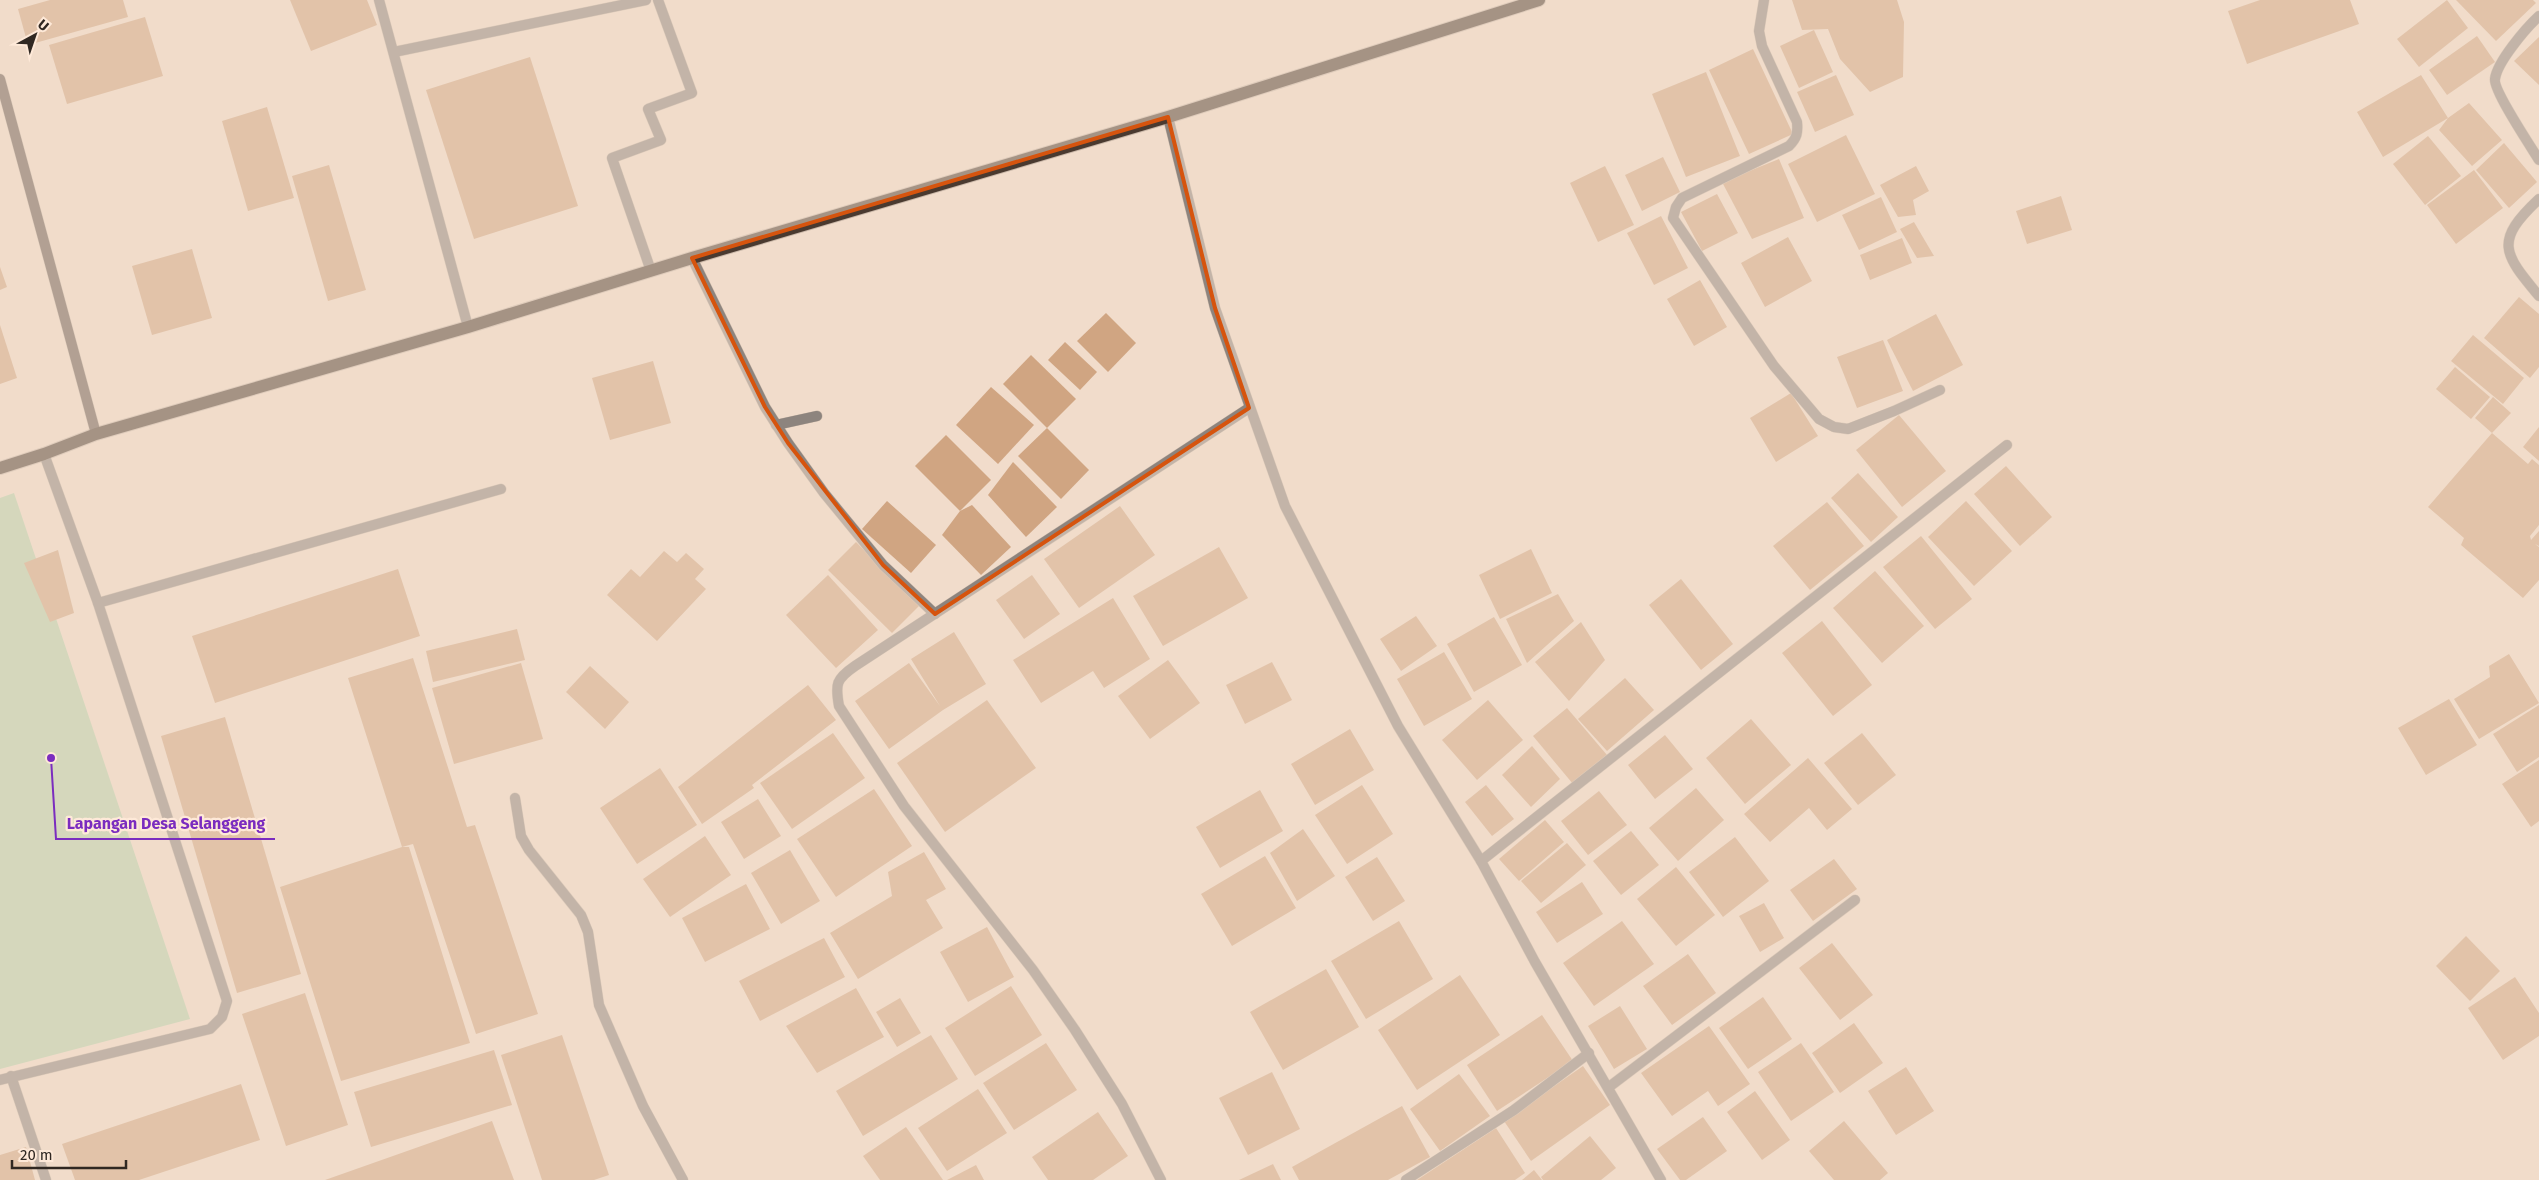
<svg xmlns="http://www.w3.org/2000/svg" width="2539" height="1180" font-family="'Fira Sans',sans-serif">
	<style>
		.green { fill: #b3d1ab }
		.building { fill: #d0a582 }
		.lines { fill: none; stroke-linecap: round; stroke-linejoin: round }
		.lane-casing { stroke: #cab8a9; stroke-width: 11 }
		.street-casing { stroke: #cab8a9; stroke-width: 11 }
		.secondary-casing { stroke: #cab8a9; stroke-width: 11 }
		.primary-casing { stroke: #cab8a9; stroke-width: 14 }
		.lane { stroke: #8d847e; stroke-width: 10 }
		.street { stroke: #8d847e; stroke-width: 10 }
		.secondary { stroke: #665850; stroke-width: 10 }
		.primary { stroke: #4a3a30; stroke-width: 12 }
		.marked { fill: none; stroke: #d6540e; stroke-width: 4; stroke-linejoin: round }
		.leader { fill: none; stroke: #7b2cbf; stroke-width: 2 }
		.callout-dot { fill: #7b2cbf; stroke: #fee9d8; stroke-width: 2 }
		.callout-label { font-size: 16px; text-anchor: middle; font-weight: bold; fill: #7b2cbf; stroke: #fee9d8; stroke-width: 4.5; stroke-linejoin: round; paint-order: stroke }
	</style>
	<rect width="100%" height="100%" fill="#f1dccb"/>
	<!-- green -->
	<path class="green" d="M14 493 190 1019 0 1069V498Z"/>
	<!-- building -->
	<g class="building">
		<path d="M50 0H123L128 17 28 45 18 9Z"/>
		<path d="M290 0H367L377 25 311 51Z"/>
		<path d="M1792 0H1897L1904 22 1903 77 1870 92 1840 59 1828 29 1802 30Z"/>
		<path d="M2260 0H2350L2359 24 2247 64 2228 11Z"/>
		<path d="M2447 0 2468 28 2419 67 2397 39Z"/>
		<path d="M2456 0H2533L2536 3 2496 41Z"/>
		<path d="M145 17 163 76 67 104 49 45Z"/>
		<path d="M1814 30 1833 72 1799 88 1780 46Z"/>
		<path d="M2477 36 2495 62 2447 95 2429 70Z"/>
		<path d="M2539 37V85L2514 61Z"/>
		<path d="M1753 49 1793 134 1749 154 1709 70Z"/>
		<path d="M530 57 578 206 474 239 426 90Z"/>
		<path d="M1706 72 1740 156 1686 177 1652 94Z"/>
		<path d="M1836 75 1854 115 1815 132 1797 92Z"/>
		<path d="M2421 75 2448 118 2469 103 2502 140 2472 166 2439 130 2448 118 2383 157 2357 112Z"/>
		<path d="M267 107 294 198 248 211 222 121Z"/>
		<path d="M1846 135 1875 194 1817 222 1788 164Z"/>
		<path d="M2428 136 2461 176 2425 205 2393 164Z"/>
		<path d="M2504 143 2537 182 2509 208 2476 170Z"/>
		<path d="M1663 157 1680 192 1642 211 1625 175Z"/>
		<path d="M1779 159 1804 218 1752 239 1722 182Z"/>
		<path d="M329 165 366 290 328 301 292 176Z"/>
		<path d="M1605 166 1634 225 1598 242 1570 183Z"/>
		<path d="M1916 166 1929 191 1913 200 1916 215 1898 217 1880 185Z"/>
		<path d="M2474 170 2503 208 2456 244 2427 205Z"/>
		<path d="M1717 194 1738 233 1702 251 1681 212Z"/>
		<path d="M2061 196 2072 230 2027 244 2016 211Z"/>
		<path d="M1881 197 1897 232 1859 250 1842 215Z"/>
		<path d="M1661 216 1688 268 1654 285 1627 233Z"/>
		<path d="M1914 222 1934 256 1917 258 1900 229Z"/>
		<path d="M1788 237 1812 281 1765 307 1741 263Z"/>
		<path d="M1902 238 1912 263 1870 280 1860 255Z"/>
		<path d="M192 249 212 318 152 335 132 266Z"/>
		<path d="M0 267 7 287 0 290Z"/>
		<path d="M1700 280 1727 327 1694 346 1667 299Z"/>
		<path d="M2519 297 2539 314V367L2530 378 2484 338Z"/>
		<path d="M1106 313 1136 343 1108 372 1077 341Z"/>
		<path d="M1936 314 1963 365 1913 391 1887 340Z"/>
		<path d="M0 325 17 378 0 384Z"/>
		<path d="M2473 335 2524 378 2503 404 2451 361Z"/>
		<path d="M1883 340 1903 391 1857 408 1837 357Z"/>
		<path d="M1065 342 1097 372 1080 390 1048 360Z"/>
		<path d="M1031 355 1076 399 1047 428 1003 384Z"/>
		<path d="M653 361 671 423 610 440 592 378Z"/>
		<path d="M2455 367 2490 397 2471 419 2436 389Z"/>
		<path d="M991 387 1034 425 998 464 956 425Z"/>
		<path d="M1791 393 1818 436 1776 462 1750 418Z"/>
		<path d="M2493 397 2511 413 2492 433 2475 418Z"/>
		<path d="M1899 415 1946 471 1902 507 1856 450Z"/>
		<path d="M2539 427V461L2523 447Z"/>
		<path d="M1047 428 1089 470 1061 499 1018 456Z"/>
		<path d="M2492 433 2528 464 2532 459 2539 465V525L2530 536 2531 540 2539 531V546L2535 544 2539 547V580L2523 598 2461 545 2464 538 2428 507Z"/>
		<path d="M946 435 991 480 960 511 915 466Z"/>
		<path d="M1013 462 1057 507 1026 537 988 495Z"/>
		<path d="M2006 466 2052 517 2020 546 1974 494Z"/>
		<path d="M1858 473 1898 517 1871 542 1831 498Z"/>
		<path d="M887 501 936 545 911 573 862 529Z"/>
		<path d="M1966 501 2012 551 1974 586 1928 537Z"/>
		<path d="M1827 502 1864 546 1810 590 1773 546Z"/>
		<path d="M972 505 1011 547 981 575 942 535 960 511Z"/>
		<path d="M1120 506 1155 555 1079 608 1044 559Z"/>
		<path d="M1921 536 1972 599 1935 629 1883 567Z"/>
		<path d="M856 542 919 606 892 633 828 570Z"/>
		<path d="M1219 547 1248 598 1163 646 1133 596Z"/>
		<path d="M1531 549 1552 593 1500 619 1479 575Z"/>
		<path d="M58 550 74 613 50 622 24 563Z"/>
		<path d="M664 551 677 562 686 553 704 569 695 579 706 589 657 641 607 595 631 569 640 577Z"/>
		<path d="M398 569 420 636 215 703 192 636Z"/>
		<path d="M1875 571 1924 626 1882 663 1833 608Z"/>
		<path d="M828 575 878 630 836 668 786 615Z"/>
		<path d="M1032 575 1060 614 1024 639 996 600Z"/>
		<path d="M1681 579 1733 644 1701 670 1649 605Z"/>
		<path d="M1558 594 1574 621 1527 663 1506 619Z"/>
		<path d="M1113 598 1150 659 1104 688 1093 671 1041 703 1013 660Z"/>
		<path d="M1416 616 1437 646 1401 671 1380 639Z"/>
		<path d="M1494 617 1522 665 1474 692 1447 644Z"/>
		<path d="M1822 621 1872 685 1833 716 1782 653Z"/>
		<path d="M1581 622 1605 660 1569 701 1535 662Z"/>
		<path d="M517 629 525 660 433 682 426 651Z"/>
		<path d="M954 632 986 684 943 710 889 749 855 701 909 663 940 706 911 659Z"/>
		<path d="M1444 652 1472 699 1424 726 1397 679Z"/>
		<path d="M2509 654 2539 703 2479 739 2454 699 2490 677 2489 666Z"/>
		<path d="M413 658 467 827 475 825 538 1014 476 1034 413 844 402 847H409L470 1043 341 1081 280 887 402 847 348 678Z"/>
		<path d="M1168 660 1200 703 1150 739 1118 696Z"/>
		<path d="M1272 662 1292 700 1245 724 1226 685Z"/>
		<path d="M521 663 543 739 454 764 432 688Z"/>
		<path d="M590 666 629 702 605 729 566 692Z"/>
		<path d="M1625 678 1654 710 1607 751 1578 719Z"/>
		<path d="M808 685 836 720 752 785 754 788 702 824 678 787Z"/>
		<path d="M2449 699 2477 745 2426 775 2398 728Z"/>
		<path d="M987 700 1036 768 945 832 897 763Z"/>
		<path d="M1488 700 1523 740 1477 780 1442 740Z"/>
		<path d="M2539 705V757L2517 772 2493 734Z"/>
		<path d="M1567 708 1607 755 1573 784 1533 736Z"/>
		<path d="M225 717 301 974 237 993 161 736Z"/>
		<path d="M1751 719 1791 765 1745 804 1706 758Z"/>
		<path d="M1350 729 1374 770 1315 805 1291 764Z"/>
		<path d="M833 733 865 778 792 829 760 783Z"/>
		<path d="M1862 733 1896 775 1858 805 1824 763Z"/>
		<path d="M1665 735 1693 769 1655 799 1628 765Z"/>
		<path d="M1532 746 1560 779 1531 807 1502 775Z"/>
		<path d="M1808 758 1852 809 1827 830 1809 808 1770 842 1744 814Z"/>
		<path d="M2539 760V821L2531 827 2502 784Z"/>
		<path d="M660 768 697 825 637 864 600 808Z"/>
		<path d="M1362 785 1393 834 1347 864 1315 815Z"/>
		<path d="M1486 785 1514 819 1492 836 1465 802Z"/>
		<path d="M1696 788 1724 820 1678 861 1649 828Z"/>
		<path d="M874 789 912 846 836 897 797 839Z"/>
		<path d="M1260 790 1283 831 1220 868 1196 827Z"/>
		<path d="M1599 791 1627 825 1588 855 1561 821Z"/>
		<path d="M758 799 781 836 744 859 721 822Z"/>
		<path d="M1545 820 1564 842 1519 881 1499 859Z"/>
		<path d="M1303 829 1335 876 1297 901 1270 853Z"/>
		<path d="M1631 831 1659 865 1621 895 1593 861Z"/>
		<path d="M705 836 731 875 670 917 643 879Z"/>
		<path d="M1735 837 1769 881 1723 917 1689 872Z"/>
		<path d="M1567 843 1586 865 1541 903 1521 881Z"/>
		<path d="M790 850 820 901 781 924 751 873Z"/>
		<path d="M924 852 946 889 926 900 943 928 858 979 830 933 892 896 888 872Z"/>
		<path d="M1265 856 1296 908 1232 946 1201 894Z"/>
		<path d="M1377 857 1405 901 1373 921 1345 877Z"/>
		<path d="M1834 859 1857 889 1813 921 1790 890Z"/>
		<path d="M1676 867 1715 915 1676 946 1637 899Z"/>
		<path d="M1582 882 1603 914 1557 943 1536 912Z"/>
		<path d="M746 884 770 929 705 962 682 918Z"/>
		<path d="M1764 903 1784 938 1760 952 1739 916Z"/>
		<path d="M1399 921 1433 979 1366 1019 1331 961Z"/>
		<path d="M1622 921 1654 964 1594 1006 1563 963Z"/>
		<path d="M987 927 1014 977 968 1002 940 952Z"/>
		<path d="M2466 936 2500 971 2470 1001 2436 966Z"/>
		<path d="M824 938 845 977 760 1021 739 981Z"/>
		<path d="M1832 943 1873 995 1840 1020 1799 968Z"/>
		<path d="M1688 954 1716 993 1672 1025 1643 986Z"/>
		<path d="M1326 969 1359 1027 1283 1070 1250 1012Z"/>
		<path d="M1460 975 1500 1035 1417 1090 1378 1030Z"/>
		<path d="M2515 977 2539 1013V1036L2503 1060 2468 1008Z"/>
		<path d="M1011 986 1042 1035 975 1076 945 1028Z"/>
		<path d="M856 988 884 1037 817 1073 786 1026Z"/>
		<path d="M305 993 348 1125 286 1146 242 1014Z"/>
		<path d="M1763 997 1792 1039 1748 1069 1719 1028Z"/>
		<path d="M900 998 921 1033 897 1047 876 1012Z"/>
		<path d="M1620 1006 1647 1049 1614 1069 1588 1026Z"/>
		<path d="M1542 1015 1573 1061 1497 1111 1467 1065Z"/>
		<path d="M1854 1023 1883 1063 1840 1093 1812 1053Z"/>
		<path d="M1709 1026 1750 1084 1718 1106 1708 1091 1672 1116 1641 1073Z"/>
		<path d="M562 1035 609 1175 594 1180H542L501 1055Z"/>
		<path d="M931 1035 958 1079 863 1136 836 1091Z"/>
		<path d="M1046 1043 1077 1090 1014 1130 983 1083Z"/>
		<path d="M1801 1043 1834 1092 1791 1121 1758 1072Z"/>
		<path d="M494 1050 512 1105 371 1147 354 1092Z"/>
		<path d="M1583 1066 1610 1105 1531 1161 1504 1121Z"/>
		<path d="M1906 1067 1934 1111 1896 1135 1868 1091Z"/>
		<path d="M1272 1072 1300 1129 1248 1155 1219 1098Z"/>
		<path d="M1459 1074 1490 1116 1440 1151 1410 1109Z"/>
		<path d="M241 1084 260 1140 139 1180H75L62 1144Z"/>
		<path d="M978 1089 1007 1133 947 1171 918 1128Z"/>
		<path d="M1755 1091 1790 1140 1762 1160 1727 1112Z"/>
		<path d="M1402 1106 1430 1157 1388 1180H1299L1292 1167Z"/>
		<path d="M1098 1112 1128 1156 1093 1180H1048L1032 1157Z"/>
		<path d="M1703 1117 1727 1151 1686 1180H1680L1657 1149Z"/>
		<path d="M492 1121 514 1180H325Z"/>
		<path d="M1844 1121 1888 1173 1880 1180H1834L1809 1151Z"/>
		<path d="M906 1127 943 1180H880L863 1156Z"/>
		<path d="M1496 1128 1525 1173 1515 1180H1417Z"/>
		<path d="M1590 1136 1616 1168 1601 1180H1543L1541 1177Z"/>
		<path d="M26 1147 35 1180H0V1155Z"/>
		<path d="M1273 1164 1281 1180H1239Z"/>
		<path d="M976 1165 984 1180H947Z"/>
		<path d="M1534 1170 1542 1180H1522Z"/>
	</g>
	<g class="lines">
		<!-- lane casing -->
		<g class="lane-casing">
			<g id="lane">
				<path d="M394 52 646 0"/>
				<path d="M651 271 612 158 661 140 648 109 692 93 658 0"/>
				<path d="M776 425 817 416"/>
				<path d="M98 603 501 489"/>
				<path d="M515 798 521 836 529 850 581 915 588 932 599 1005 643 1106 683 1180"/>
			</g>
		</g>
		<!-- street casing -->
		<g class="street-casing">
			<g id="street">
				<path d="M379 0 468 327"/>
				<path d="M1764 0 1759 31 1762 46 1797 122C1798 133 1797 138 1789 146L1682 198 1676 207 1673 218 1774 366 1819 419 1834 427 1848 429 1894 411 1940 390"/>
				<path d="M2539 16C2526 28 2497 62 2495 79 2493 90 2531 147 2539 160"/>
				<path d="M1168 117 1215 308 1285 506 1398 726 1481 861 1535 962 1661 1180"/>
				<path d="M2539 199C2494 241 2503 253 2539 296"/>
				<path d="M692 258 765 407 788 443 824 493 883 565 935 614"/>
				<path d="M1481 861 2007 445"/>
				<path d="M11 1076 46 1180"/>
				<path d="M0 1080 210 1029 222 1017 227 1001 98 603 44 454"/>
				<path d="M1609 1087 1855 900"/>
				<path d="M1161 1180 1122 1104 1075 1030 1033 970 904 806 839 706C835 684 836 679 855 666L1249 408"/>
				<path d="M1406 1180 1514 1110 1589 1053"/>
			</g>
		</g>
		<!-- secondary casing -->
		<g class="secondary-casing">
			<path id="secondary" d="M0 79 96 434"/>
		</g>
		<!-- primary casing -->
		<g class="primary-casing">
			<path id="primary" d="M0 468 44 454 96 434 468 327 692 258 1168 117 1539 0"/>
		</g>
		<!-- lane -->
		<use href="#lane" class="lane"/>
		<!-- street -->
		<use href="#street" class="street"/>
		<!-- secondary -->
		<use href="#secondary" class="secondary"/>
		<!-- primary -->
		<use href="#primary" class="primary"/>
	</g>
	<!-- marked area -->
	<path d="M0 0H2539V1180H0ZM1168 117 1215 308 1249 408 935 614 883 565 788 443 765 407 692 258Z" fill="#f1dccb" fill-opacity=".55" fill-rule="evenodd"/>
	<path class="marked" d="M1168 117 1215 308 1249 408 935 614 883 565 788 443 765 407 692 258Z"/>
	<!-- callouts -->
	<path class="leader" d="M51 758L56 839H275"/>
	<circle class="callout-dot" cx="51" cy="758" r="5"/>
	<g class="callout-label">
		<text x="166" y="829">Lapangan Desa Selanggeng</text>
	</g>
	<!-- north arrow -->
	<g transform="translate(35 35) rotate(40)" stroke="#fee9d8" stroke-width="4" paint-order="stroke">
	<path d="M0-4L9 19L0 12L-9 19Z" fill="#302822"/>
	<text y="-8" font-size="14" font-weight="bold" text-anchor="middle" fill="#302822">U</text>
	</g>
	<!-- scale -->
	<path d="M12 1160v8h114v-8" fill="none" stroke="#302822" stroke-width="2.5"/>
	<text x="20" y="1160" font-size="15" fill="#302822" stroke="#fee9d8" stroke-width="4" paint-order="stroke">20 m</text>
</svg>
